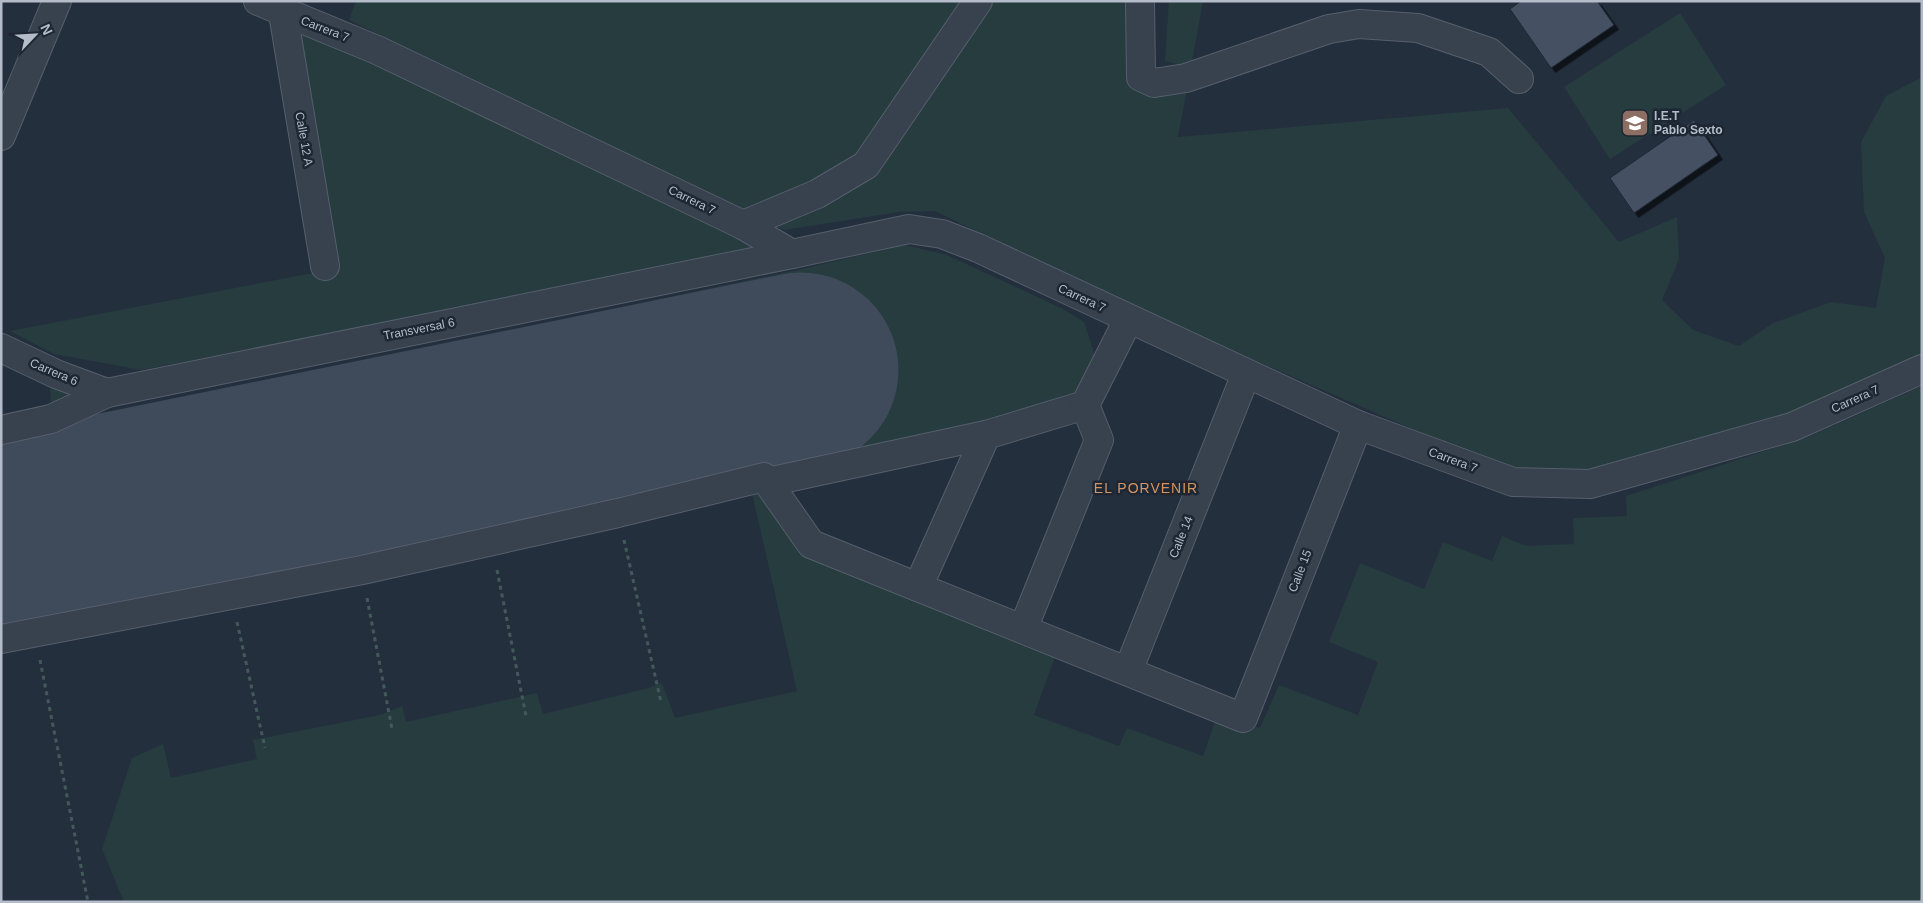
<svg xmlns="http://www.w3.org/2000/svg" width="1923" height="903" font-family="Helvetica,sans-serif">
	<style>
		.green { fill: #263c3f }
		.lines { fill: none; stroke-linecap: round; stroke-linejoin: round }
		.runway { stroke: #3f4a5a; stroke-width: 195 }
		.building { fill: #455162; stroke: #1f2835; filter: url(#shadow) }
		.minor-casing { stroke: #565f6c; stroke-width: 30 }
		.path { stroke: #44595c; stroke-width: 3; stroke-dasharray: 4 4; stroke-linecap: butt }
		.minor { stroke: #38414e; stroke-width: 28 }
		.labels { text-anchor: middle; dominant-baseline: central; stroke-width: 5; stroke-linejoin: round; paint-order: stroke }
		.street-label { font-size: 12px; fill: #b4bcc9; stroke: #1d2633 }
		.poi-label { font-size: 12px; font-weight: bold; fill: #b4bcc9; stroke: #1d2633; text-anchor: start }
		.neighbourhood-label { font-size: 14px; letter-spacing: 1px; fill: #d59563; stroke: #1d2633 }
	</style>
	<defs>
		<filter id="shadow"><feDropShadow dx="4.5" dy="4.5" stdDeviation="0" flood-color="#0009"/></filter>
	</defs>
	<rect width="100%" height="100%" fill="#242f3e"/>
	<!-- green -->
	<g class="green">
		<path d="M356 1H1134L1136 82 1187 89 1178 137 1508 108 1619 242 1677 217 1679 259 1662 300 1693 330 1739 346 1773 323 1831 302 1876 308 1885 258 1864 212 1861 142 1886 96 1922 77V354L1791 415 1596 473 1511 472 1132 307 935 211 899 212 784 230 349 20Z"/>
		<path d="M1169 1H1203L1191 67 1165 61Z"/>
		<path d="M1680 13 1726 85 1610 159 1564 87Z"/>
		<path d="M276 18 373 57 770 252 141 370 54 354 10 331 318 272Z"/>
		<path d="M905 245 947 255 1063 309 1084 322 1097 362 1080 399 945 433 773 465 1 622V438L793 271Z"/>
		<path d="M50 383 89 392 51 410Z"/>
		<path d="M1922 386V902H124L102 849 132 758 163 744 171 778 257 759 253 740 380 715 402 706 406 722 537 693 543 714 645 689 662 683 675 718 797 691 752 493 764 490 806 552 1055 657 1034 715 1119 746 1127 728 1203 756 1217 716 1260 728 1279 685 1358 715 1378 662 1329 642 1360 563 1424 589 1443 542 1492 561 1502 536 1526 546 1574 544 1573 518 1627 516 1626 496 1808 437Z"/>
	</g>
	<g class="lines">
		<!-- runway -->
		<path class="runway" d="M1 533 801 370"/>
	</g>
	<!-- building -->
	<g class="building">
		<path d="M1521 1H1597L1614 25 1551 68 1510 9Z"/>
		<path d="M1694 120 1718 155 1634 213 1610 178Z"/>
	</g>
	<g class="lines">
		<!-- minor casing -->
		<g class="minor-casing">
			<g id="minor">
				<path d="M258 1 377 50 743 225 792 254 909 229 942 234 978 248 1358 425 1513 482 1590 484 1792 427 1922 369"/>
				<path d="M1140 1 1141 77 1154 83 1186 78 1329 29 1359 24 1418 28 1489 52 1519 79"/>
				<path d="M283 13 325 266"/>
				<path d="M1 136 57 1"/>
				<path d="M743 225 817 194 866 165 978 1"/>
				<path d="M1 348 56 374 107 393"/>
				<path d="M1 430 51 419 107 393 792 254"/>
				<path d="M768 482 986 435 1085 405"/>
				<path d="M918 587 986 435"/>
				<path d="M1023 629 1099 440 1085 405 1128 320"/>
				<path d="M1 639 362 570 618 513 764 477 811 544 1243 718 1358 425"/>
				<path d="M1128 671 1246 374"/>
			</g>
		</g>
		<!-- path -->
		<g class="path">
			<path d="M624 540 661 702"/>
			<path d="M497 570 526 716"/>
			<path d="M367 598 392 729"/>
			<path d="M237 622 265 748"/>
			<path d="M40 660 88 902"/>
		</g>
		<!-- minor -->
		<use href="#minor" class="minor"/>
	</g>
	<!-- icons -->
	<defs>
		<g id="school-square" transform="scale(1.4375)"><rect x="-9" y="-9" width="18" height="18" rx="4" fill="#8d6e63" stroke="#1d2633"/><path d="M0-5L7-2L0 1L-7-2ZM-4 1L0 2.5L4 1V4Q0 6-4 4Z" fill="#fff"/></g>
	</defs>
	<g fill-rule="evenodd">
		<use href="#school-square" x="1635" y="123"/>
	</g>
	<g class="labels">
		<!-- street labels -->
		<g class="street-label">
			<text transform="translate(325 29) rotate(21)">Carrera 7</text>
			<text transform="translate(304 139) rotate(80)">Calle 12 A</text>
			<text transform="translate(692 200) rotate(26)">Carrera 7</text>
			<text transform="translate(1082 298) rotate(25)">Carrera 7</text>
			<text transform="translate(419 329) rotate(-11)">Transversal 6</text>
			<text transform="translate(54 372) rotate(23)">Carrera 6</text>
			<text transform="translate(1855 399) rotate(-24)">Carrera 7</text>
			<text transform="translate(1453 460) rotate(20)">Carrera 7</text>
			<text transform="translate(1181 537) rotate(-68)">Calle 14</text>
			<text transform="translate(1300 571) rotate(-69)">Calle 15</text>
		</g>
		<!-- poi labels -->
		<g class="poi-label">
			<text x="1654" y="116">I.E.T<tspan x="1654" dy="14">Pablo Sexto</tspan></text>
		</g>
		<!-- neighbourhood labels -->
		<g class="neighbourhood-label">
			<text x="1146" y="488">EL PORVENIR</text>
		</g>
	</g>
	<!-- border -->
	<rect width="1923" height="903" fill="none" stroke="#b4bcc9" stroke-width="5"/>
	<!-- north arrow -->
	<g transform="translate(35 35) rotate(65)" stroke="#1d2633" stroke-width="4" paint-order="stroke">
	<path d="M0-4L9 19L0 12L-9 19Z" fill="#b4bcc9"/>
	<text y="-8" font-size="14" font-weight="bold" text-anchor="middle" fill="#b4bcc9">N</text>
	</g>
</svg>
